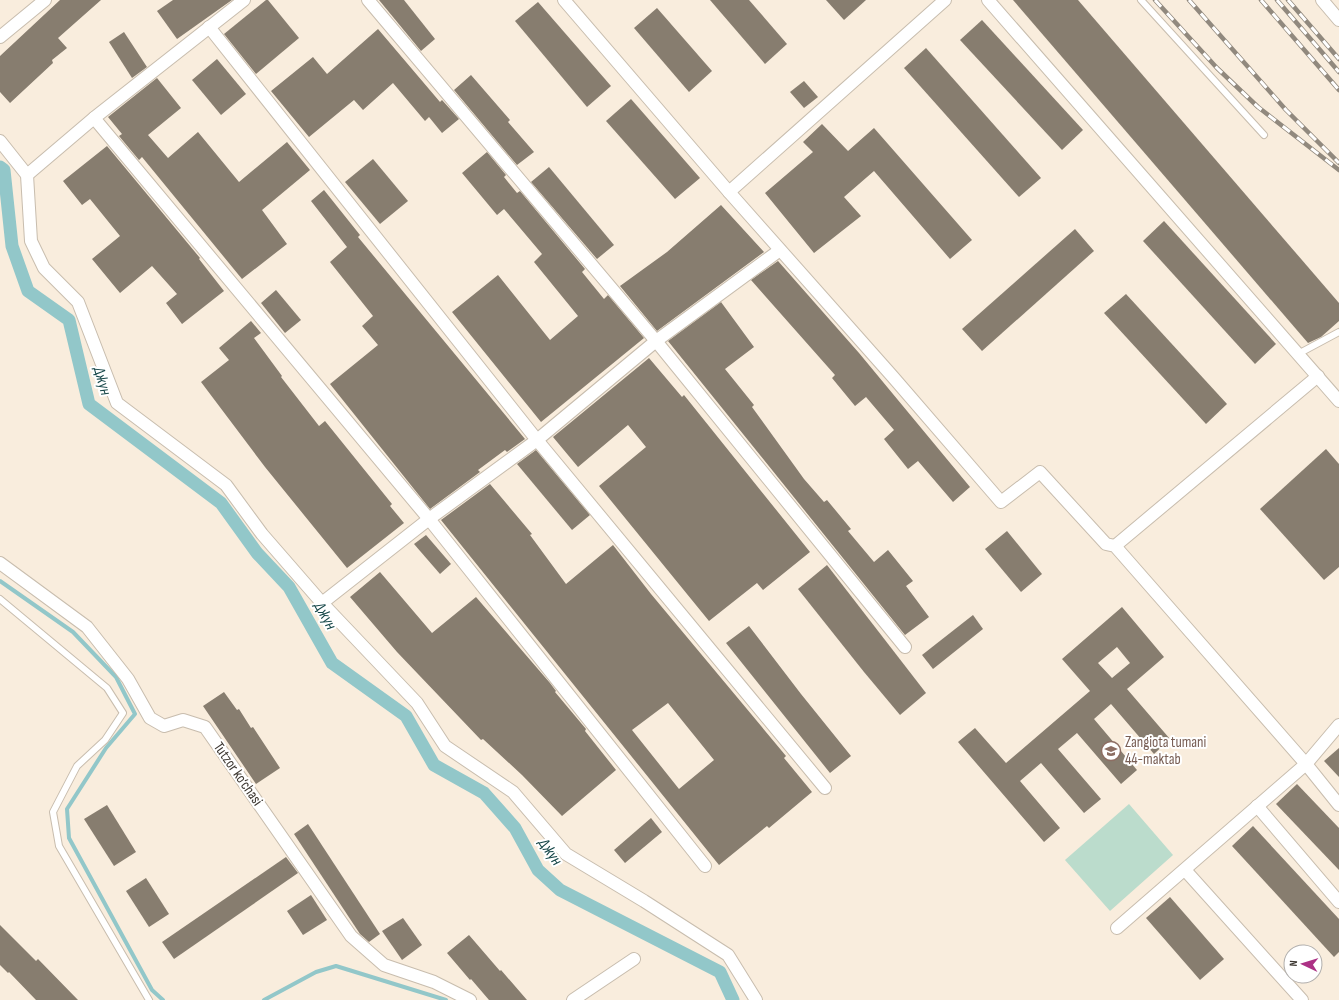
<svg xmlns="http://www.w3.org/2000/svg" width="1339" height="1000" font-family="'Sofia Sans Condensed',sans-serif">
	<style>
		.green { fill: #bbdccc }
		.lines { fill: none; stroke-linecap: round; stroke-linejoin: round }
		.stream { stroke: #92c7c9; stroke-width: 4 }
		.canal { stroke: #92c7c9; stroke-width: 13 }
		.building { fill: #877d6f; fill-rule: evenodd }
		.service-casing { stroke: #c8bdae; stroke-width: 8 }
		.minor-casing { stroke: #c8bdae; stroke-width: 14 }
		.service { stroke: #fff; stroke-width: 6 }
		.minor { stroke: #fff; stroke-width: 12 }
		.rail-casing { stroke: #91897e; stroke-width: 4.5 }
		.rail { stroke: #fff; stroke-width: 3; stroke-dasharray: 9; stroke-linecap: butt }
		.labels { text-anchor: middle; dominant-baseline: central; stroke-width: 4; stroke-linejoin: round; paint-order: stroke }
		.education-label { font-size: 15px; fill: #785e54; stroke: #fff; text-anchor: start }
		.street-label { font-size: 15px; fill: #3c3731; stroke: #fff }
		.water-label { font-size: 16px; font-style: italic; fill: #174749; stroke: #fff }
	</style>
	<rect width="100%" height="100%" fill="#f9eddd"/>
	<!-- green -->
	<path class="green" d="M1129 804 1173 855 1110 911 1065 860Z"/>
	<g class="lines">
		<!-- stream -->
		<g class="stream">
			<path d="M0 581 73 632 116 677 135 714 106 748 67 809 69 838 152 990 163 1000"/>
			<path d="M264 1000 316 972 336 966 446 1000"/>
		</g>
		<!-- canal -->
		<path class="canal" d="M0 167 4 170 12 246 28 291 69 320 89 404 221 503 257 553 289 587 332 663 406 716 434 765 484 793 515 828 538 870 560 890 720 972 733 1000"/>
	</g>
	<!-- building -->
	<g class="building">
		<path d="M60 0H101L58 38 67 48 52 60 53 63 10 103 0 92V56Z"/>
		<path d="M173 0H232L177 39 157 11Z"/>
		<path d="M266 0H268L299 38 256 74 224 34Z"/>
		<path d="M379 0H404L435 39 421 51Z"/>
		<path d="M710 0H749L787 44 765 64Z"/>
		<path d="M826 0H866L844 20Z"/>
		<path d="M1013 0H1078L1339 303V321L1321 337 1308 343Z"/>
		<path d="M538 2 611 86 587 107 515 21Z"/>
		<path d="M657 8 712 71 689 92 634 28Z"/>
		<path d="M982 20 1083 130 1062 150 960 40Z"/>
		<path d="M378 29 440 102 442 100 459 119 442 133 429 117 425 121 393 83 363 110 354 100 309 137 271 91 313 57 327 74Z"/>
		<path d="M124 32 147 67 132 78 109 42Z"/>
		<path d="M926 48 1041 178 1019 197 904 68Z"/>
		<path d="M217 59 246 94 221 115 192 80Z"/>
		<path d="M471 75 510 120 508 122 534 152 517 165 454 90Z"/>
		<path d="M157 78 181 108 148 135 168 158 198 132 239 182 287 142 310 170 262 210 287 244 242 279 142 157 139 160 119 136 122 134 108 117Z"/>
		<path d="M804 81 818 97 804 108 790 92Z"/>
		<path d="M631 99 700 178 675 199 606 121Z"/>
		<path d="M822 124 848 151 874 128 972 240 950 259 874 171 844 197 861 216 814 253 765 193 813 152 803 142Z"/>
		<path d="M107 146 200 258 199 259 224 291 182 324 166 303 177 294 152 266 120 293 92 259 120 236 90 199 82 205 63 181Z"/>
		<path d="M487 152 506 175 504 177 517 193 520 191 585 269 582 272 604 299 608 295 644 338 541 422 452 312 498 275 550 340 578 316 534 262 542 254 504 209 497 215 462 173Z"/>
		<path d="M373 159 408 201 380 224 345 182Z"/>
		<path d="M549 167 614 245 597 259 531 182Z"/>
		<path d="M324 190 360 235 358 237 525 439 507 452 505 450 478 470 480 472 430 509 330 384 378 345 362 326 373 316 330 262 347 247 311 201Z"/>
		<path d="M721 205 764 252 657 331 620 286 667 252Z"/>
		<path d="M1164 221 1276 344 1255 364 1143 241Z"/>
		<path d="M1075 229 1094 251 982 351 962 329Z"/>
		<path d="M778 261 859 353 970 487 953 502 918 461 908 469 884 439 894 430 866 397 855 406 832 378 835 375 751 280Z"/>
		<path d="M276 290 301 320 285 333 261 303Z"/>
		<path d="M1126 294 1227 404 1206 424 1104 313Z"/>
		<path d="M721 302 754 347 725 369 754 405 752 407 804 479 824 502 827 500 851 529 848 531 874 562 888 550 913 581 906 586 929 617 905 635 668 341Z"/>
		<path d="M251 321 261 333 254 338 282 376 281 377 319 426 325 421 392 504 390 506 404 523 347 568 265 467 201 382 229 360 219 348Z"/>
		<path d="M649 358 682 397 684 395 810 552 763 590 757 583 709 621 599 486 646 447 628 425 578 467 553 437Z"/>
		<path d="M1326 449 1339 464V567L1324 580 1260 509Z"/>
		<path d="M536 450 590 515 572 530 517 464Z"/>
		<path d="M490 484 532 534 530 535 566 584 613 545 651 594 786 756 784 758 812 792 769 828 767 826 719 865 441 520ZM668 703 714 760 679 789 632 730Z"/>
		<path d="M1007 531 1042 574 1021 592 985 549Z"/>
		<path d="M426 535 451 564 440 574 414 544Z"/>
		<path d="M827 565 926 693 900 715 864 672 798 589Z"/>
		<path d="M380 572 432 633 476 597 550 683 556 691 555 692 586 729 585 731 616 770 562 816 522 775 483 739 481 740 397 652 350 597Z"/>
		<path d="M1122 607 1164 657 1127 689 1170 739 1154 754 1111 704 1094 719 1137 770 1121 784 1077 733 1058 749 1101 799 1084 813 1041 763 1020 781 1060 828 1044 842 958 742 975 728 1006 763 1090 691 1062 659ZM1117 647 1130 663 1112 678 1098 663Z"/>
		<path d="M973 615 983 629 933 669 922 655Z"/>
		<path d="M749 626 801 694 851 756 830 773 726 643Z"/>
		<path d="M224 692 237 710 239 709 251 728 253 727 280 768 256 784 203 706Z"/>
		<path d="M1339 748V777L1324 761Z"/>
		<path d="M1297 784 1339 828V870L1276 804Z"/>
		<path d="M107 805 136 852 114 866 84 819Z"/>
		<path d="M651 818 662 832 625 863 614 850Z"/>
		<path d="M308 824 380 934 369 942 360 934 294 834Z"/>
		<path d="M1253 826 1339 919V952L1334 957 1232 846Z"/>
		<path d="M286 857 298 873 174 959 162 942Z"/>
		<path d="M146 878 169 914 149 927 126 891Z"/>
		<path d="M311 895 327 920 303 935 287 911Z"/>
		<path d="M1170 897 1224 959 1200 980 1146 918Z"/>
		<path d="M403 918 422 945 402 960 382 931Z"/>
		<path d="M0 925 36 961 38 959 78 1000H36L9 972 8 973 0 965Z"/>
		<path d="M469 935 500 971 501 970 527 1000H489L471 979 470 980 447 953Z"/>
	</g>
	<g class="lines">
		<!-- service casing -->
		<g class="service-casing">
			<g id="service">
				<path d="M1141 0 1264 135"/>
				<path d="M1298 354 1339 332"/>
				<path d="M0 599 107 688 123 713 105 740 77 766 53 812 59 846 149 1000"/>
			</g>
		</g>
		<!-- minor casing -->
		<g class="minor-casing">
			<g id="minor">
				<path d="M368 0 656 341 905 647"/>
				<path d="M564 0 729 192 893 377 1001 502 1040 472 1106 544 1115 546 1306 764 1339 805"/>
				<path d="M988 0 1339 401"/>
				<path d="M1322 0 1339 20"/>
				<path d="M209 27 537 440 825 788"/>
				<path d="M0 37 45 0"/>
				<path d="M94 118 429 519 705 866"/>
				<path d="M0 141 27 175 31 241 44 268 78 302 117 403 226 485 262 534 322 603 417 703 445 746 513 792 566 854 644 901 728 955 756 1000"/>
				<path d="M27 175 94 118 244 0"/>
				<path d="M729 192 945 0"/>
				<path d="M1115 546 1318 376"/>
				<path d="M0 563 87 627 128 679 150 718 164 726 183 720 205 727 351 936 384 965 434 982 470 1000"/>
				<path d="M322 603 429 519 537 440 656 341 780 250"/>
				<path d="M1257 806 1339 902"/>
				<path d="M1185 870 1302 1000"/>
				<path d="M1117 928 1306 764 1339 725"/>
				<path d="M573 1000 634 959"/>
			</g>
		</g>
		<!-- service -->
		<use href="#service" class="service"/>
		<!-- minor -->
		<use href="#minor" class="minor"/>
		<!-- rail casing -->
		<g class="rail-casing">
			<g id="rail">
				<path d="M1155 0 1217 68 1258 107 1339 170"/>
				<path d="M1189 0 1286 110 1339 163"/>
				<path d="M1261 0 1339 90"/>
				<path d="M1277 0 1339 72"/>
				<path d="M1288 0 1339 59"/>
			</g>
		</g>
		<!-- rail -->
		<use href="#rail" class="rail"/>
	</g>
	<!-- icons -->
	<defs>
		<g id="school-ring" transform="scale(1)"><circle r="9.5" fill="#fff" stroke="#8d6e63" stroke-width="1.5"/><path d="M0-5L7-2L0 1L-7-2ZM-4 1L0 2.5L4 1V4Q0 6-4 4Z" fill="#8d6e63"/></g>
	</defs>
	<g fill-rule="evenodd">
		<use href="#school-ring" x="1111" y="751"/>
	</g>
	<g class="labels">
		<!-- education labels -->
		<g class="education-label">
			<text x="1125" y="742">Zangiota tumani<tspan x="1125" dy="17">44-maktab</tspan></text>
		</g>
		<!-- street labels -->
		<g class="street-label">
			<text transform="translate(238 774) rotate(55)">Tutzor ko‘chasi</text>
		</g>
		<!-- water labels -->
		<g class="water-label">
			<text transform="translate(102 381) rotate(74)">Джун</text>
			<text transform="translate(325 616) rotate(61)">Джун</text>
			<text transform="translate(550 852) rotate(55)">Джун</text>
		</g>
	</g>
	<!-- north arrow -->
	<g transform="translate(1303 964) rotate(274)"><circle r="19" fill="#ffffff" stroke="#b1afad"/>
	<path d="M0-3L7 15L0 10L-7 15Z" fill="#ac3185"/>
	<text y="-6" font-size="11" font-weight="bold" text-anchor="middle" fill="#3c3731">N</text>
	</g>
</svg>
